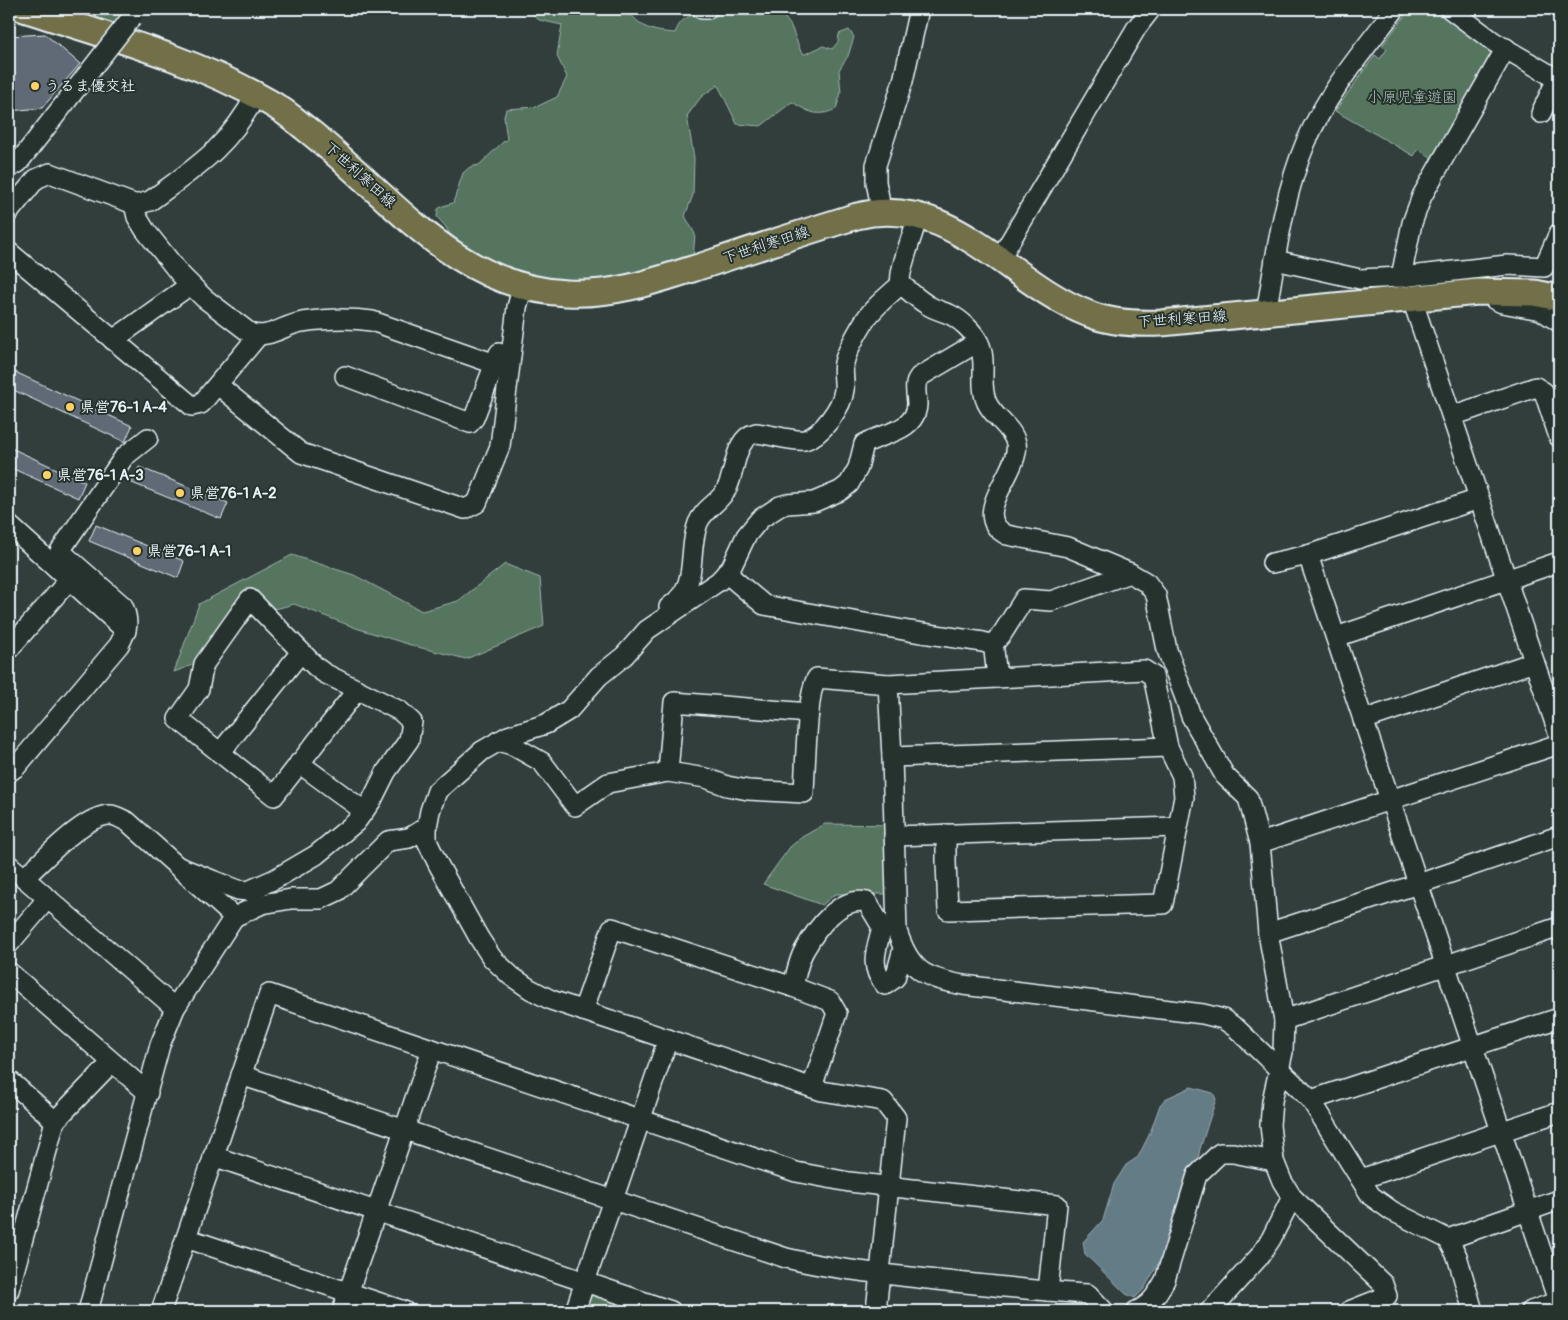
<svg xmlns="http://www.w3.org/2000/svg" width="1568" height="1320" font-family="Pangolin,'Klee One',sans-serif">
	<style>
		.green { fill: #55755f; stroke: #9eb3ac }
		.water { fill: #647c86; stroke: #99abb4 }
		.building { fill: #616b76; stroke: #e8f1f8 }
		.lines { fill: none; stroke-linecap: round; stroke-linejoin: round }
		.minor-casing { stroke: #e8f1f8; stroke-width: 22 }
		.major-casing { stroke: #e8f1f8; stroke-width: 29 }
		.minor { stroke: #26332d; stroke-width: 19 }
		.major { stroke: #71704a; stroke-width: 25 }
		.minor-bridge-casing { stroke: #e8f1f8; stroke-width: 22; stroke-linecap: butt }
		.minor-bridge { stroke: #26332d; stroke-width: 19 }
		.poi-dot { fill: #ffd166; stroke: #26332d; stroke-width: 2 }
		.labels { text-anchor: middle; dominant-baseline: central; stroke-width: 4; stroke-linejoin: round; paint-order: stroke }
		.poi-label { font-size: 15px; font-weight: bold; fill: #e8f1f8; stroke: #26332d; text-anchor: start }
		.park-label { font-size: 15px; fill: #adbfbb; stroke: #26332d }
		.street-label { font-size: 15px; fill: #e8f1f8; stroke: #26332d }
	</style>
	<rect width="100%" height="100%" fill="#323e3c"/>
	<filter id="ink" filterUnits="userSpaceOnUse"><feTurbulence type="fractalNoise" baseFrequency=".02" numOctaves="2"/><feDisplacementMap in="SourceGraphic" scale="10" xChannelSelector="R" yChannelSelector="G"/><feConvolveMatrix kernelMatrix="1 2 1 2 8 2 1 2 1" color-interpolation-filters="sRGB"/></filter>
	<g filter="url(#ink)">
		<!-- green -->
		<g class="green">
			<path d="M71 9H132L119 25Z"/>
			<path d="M527 9H626C643 29 650 31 675 33 683 12 697 14 717 15L725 9H771L782 14 791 26 801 52 805 54 823 46 832 49 838 42 839 34 849 30 854 37 848 56 839 70 841 93 836 109C817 118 809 112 792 102L761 126 737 124 718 85 701 97 687 116 694 158 693 195 685 216 695 234 693 259 655 281 530 283 479 259 449 233 446 227 437 217 438 209 443 206 453 203 463 173 470 167 479 165 504 141 507 140 504 117 506 109 536 107 557 97 567 77 557 56 562 25 539 20Z"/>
			<path d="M1410 9H1435L1490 49 1492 59 1434 159 1418 149 1414 156 1335 111 1375 55 1380 59 1387 49 1382 46Z"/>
			<path d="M292 555 354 575 422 611 458 601 505 564 540 578 544 626 466 659 414 646 356 628 294 604 253 615 213 657 174 672 199 604Z"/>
			<path d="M825 824 900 825 902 894H835L822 905 763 884 790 847 802 837Z"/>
			<path d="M596 1293 647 1311H585L591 1296Z"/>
		</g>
		<!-- water -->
		<path class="water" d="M1191 1087 1213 1093 1216 1099 1200 1149 1190 1199 1169 1245 1144 1289 1135 1298 1126 1294 1085 1254 1083 1242 1103 1220 1114 1184 1126 1165 1138 1157 1150 1133 1160 1105 1165 1099Z"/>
		<!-- building -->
		<g class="building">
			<path d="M45 34 80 64 42 108 9 111V36Z"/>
			<path d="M15 372 132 426 125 442 9 388Z"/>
			<path d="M9 447 85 482 78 498 9 467Z"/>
			<path d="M139 467 228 503 221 519 132 483Z"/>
			<path d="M96 525 184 561 178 578 89 541Z"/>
		</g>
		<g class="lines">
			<!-- minor casing -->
			<g class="minor-casing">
				<g id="minor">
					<path d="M702 9H707"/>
					<path d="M1450 9 1494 42 1559 80"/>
					<path d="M1541 113 1557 79"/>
					<path d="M9 168 18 163 40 135"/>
					<path d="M134 204 137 217 145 230 180 274 204 298 250 333C268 340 284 325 302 322 324 319 350 318 372 321L495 364"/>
					<path d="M880 211 879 197 876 182V165L903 81 919 9"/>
					<path d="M9 212 36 179 50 173 134 204H139L150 201C196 167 228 148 256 95"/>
					<path d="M918 215C915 230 897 273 901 284 910 292 921 302 931 307 937 310 943 312 949 314 960 319 974 332 979 343 988 362 978 384 987 403 994 418 1012 427 1016 443 1022 470 967 515 1007 535L1068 547 1130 573 1147 583 1156 595 1167 650 1185 698 1191 716 1225 776 1248 798 1260 843 1268 933 1284 1020 1283 1052 1272 1101 1270 1125 1274 1161 1282 1181 1292 1197 1383 1284 1387 1296 1349 1311"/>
					<path d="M9 252 192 406 201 404 258 336"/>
					<path d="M999 260 1137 27 1151 9"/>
					<path d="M1275 260 1360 279 1401 277 1507 265 1544 267 1559 233"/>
					<path d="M1401 277 1412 223 1422 196 1506 48"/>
					<path d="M1412 299 1559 735"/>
					<path d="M1495 300 1502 303 1541 310 1559 322"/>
					<path d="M1266 313C1276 256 1283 196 1306 142 1327 93 1363 51 1395 9"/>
					<path d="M113 340 190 285"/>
					<path d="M345 376 470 423 474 418 499 353"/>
					<path d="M218 385 301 453 465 509 477 503 500 446 517 307 523 286"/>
					<path d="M1452 416 1536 387 1544 392 1559 437"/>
					<path d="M9 525 126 631"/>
					<path d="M1308 555 1559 1304"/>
					<path d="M1272 563 1308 555 1479 499"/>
					<path d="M726 573 764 605 909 631 983 642 992 645 994 650 997 678"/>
					<path d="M669 607C701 585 686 555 698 523 704 508 721 502 727 488 736 471 734 438 756 433 769 434 795 442 805 440 822 435 842 407 844 390 845 381 842 372 844 363 847 350 855 337 862 325 871 309 888 296 901 284"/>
					<path d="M1336 637 1559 562"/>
					<path d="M992 645 1002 634 1024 599 1051 601 1130 573"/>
					<path d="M9 649 69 580"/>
					<path d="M888 684 892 757 897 931C910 971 924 978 963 985L1203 1014 1223 1019 1236 1028 1311 1100 1371 1196 1392 1211 1448 1239 1457 1256 1473 1311"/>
					<path d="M1363 720 1534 662"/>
					<path d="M498 741 512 745 542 762 575 806 608 783 668 772 706 778 727 786 748 790 804 793C805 773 807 690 817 678L888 684 1144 670 1153 676 1168 747 1182 776 1184 797 1163 904 948 910 946 862V834"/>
					<path d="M220 753 301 652"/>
					<path d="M892 757 1168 747"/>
					<path d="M299 763 364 811"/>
					<path d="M9 772 16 767 119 645C127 630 130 623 123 606L60 551 124 457 148 438"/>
					<path d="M668 772 674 702 809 713"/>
					<path d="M894 836 1177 827"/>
					<path d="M1260 843 1559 744"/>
					<path d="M9 865 175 1008"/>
					<path d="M179 867 238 890 248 891 275 879 316 855 356 822 372 800 386 772 409 740 412 722 400 711 324 673 316 667 250 599 204 664 199 689 178 719 274 796 357 690"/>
					<path d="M24 878C44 860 84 815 110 815 116 815 123 820 128 822L234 917 175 1008 160 1045 88 1311"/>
					<path d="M234 917 262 904 291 899H321L338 891 388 841 409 838 427 827"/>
					<path d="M1268 933 1418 884 1559 836"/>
					<path d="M9 944 48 898"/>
					<path d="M9 972 148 1093"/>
					<path d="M793 987C796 975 798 960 805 949 817 928 840 896 867 902L882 927C877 948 868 966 885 985L895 978 903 949"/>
					<path d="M583 1011 612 928 793 987 830 1001 837 1013 812 1087"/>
					<path d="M1284 1020 1559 927"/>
					<path d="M241 1075 786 1258C835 1270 886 1274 936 1280 987 1285 1038 1291 1088 1294L1104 1311"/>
					<path d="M9 1080 55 1121 9 1290"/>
					<path d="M1311 1100 1559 1018"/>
					<path d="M55 1121 112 1062"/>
					<path d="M213 1156 671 1311"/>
					<path d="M1361 1179 1559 1112"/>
					<path d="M186 1238 404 1311"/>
					<path d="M1448 1239 1559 1200"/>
					<path d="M161 1311 269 994 796 1172 849 1182 1057 1205 1048 1291"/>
					<path d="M342 1311 432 1049"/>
					<path d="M575 1311 668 1039"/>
					<path d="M876 1311 896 1118 883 1101 822 1091 551 1000 530 989 511 976 492 958 479 938 438 864 427 841V827L430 811 437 791 482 751 508 736 546 724 569 710 599 676 624 656 647 630 719 581 731 568 746 536 760 519 780 506 787 504 814 502 840 491 849 484 858 468 864 444C882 433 916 432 917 404 917 396 913 385 919 377L978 342"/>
					<path d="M1136 1311C1150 1306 1158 1293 1165 1280L1197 1175 1220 1153H1233L1274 1161"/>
					<path d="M1210 1311 1259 1257 1271 1239 1292 1197"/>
					<path d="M1531 1311 1559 1301"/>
				</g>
			</g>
			<!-- major casing -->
			<g class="major-casing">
				<path id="major" d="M24 9C106 36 192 58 267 101 280 108 293 118 305 128 388 192 452 287 566 293 617 296 663 278 711 263 759 247 808 231 857 216 951 192 1010 284 1089 314 1111 323 1137 324 1161 323L1478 292 1535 293 1559 298"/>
			</g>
			<!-- minor -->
			<use href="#minor" class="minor"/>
			<!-- major -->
			<use href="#major" class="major"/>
			<!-- minor-bridge casing -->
			<g class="minor-bridge-casing">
				<path id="minor-bridge" d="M40 135 132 17"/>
			</g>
			<!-- minor-bridge -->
			<use href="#minor-bridge" class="minor-bridge"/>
		</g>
	</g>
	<!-- markers -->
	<g class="poi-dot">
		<circle cx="35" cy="86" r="5"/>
		<circle cx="70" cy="407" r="5"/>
		<circle cx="47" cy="475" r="5"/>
		<circle cx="180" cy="493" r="5"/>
		<circle cx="137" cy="551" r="5"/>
	</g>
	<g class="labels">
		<!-- poi labels -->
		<g class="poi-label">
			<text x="45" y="86">うるま優交社</text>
			<text x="80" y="407">県営76-1 A-4</text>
			<text x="57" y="475">県営76-1 A-3</text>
			<text x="190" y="493">県営76-1 A-2</text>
			<text x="147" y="551">県営76-1 A-1</text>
		</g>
		<!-- park labels -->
		<g class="park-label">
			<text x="1412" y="97">小原児童遊園</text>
		</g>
		<!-- street labels -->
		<g class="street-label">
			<text transform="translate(360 175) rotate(42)">下世利寒田線</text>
			<text transform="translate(766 245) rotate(-18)">下世利寒田線</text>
			<text transform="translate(1182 319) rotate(-4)">下世利寒田線</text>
		</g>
	</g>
	<!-- margin -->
	<rect width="1568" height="1320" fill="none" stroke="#26332d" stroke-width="30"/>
	<rect x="15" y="15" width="1538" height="1290" fill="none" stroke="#e8f1f8" stroke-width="2" filter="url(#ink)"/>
</svg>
